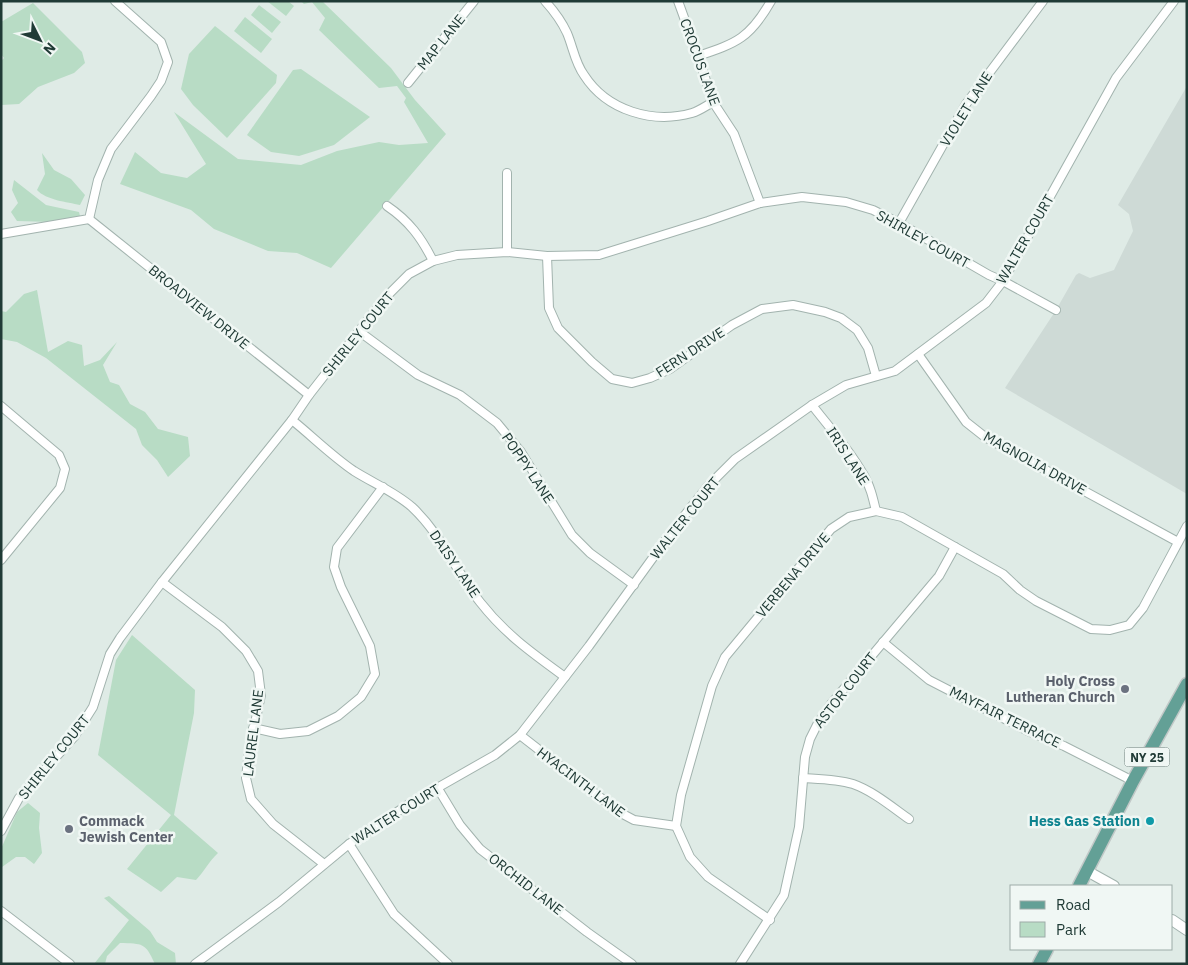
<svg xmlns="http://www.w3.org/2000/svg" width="1188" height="965" font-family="'IBM Plex Sans',sans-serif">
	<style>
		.built { fill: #cedad6 }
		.green { fill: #b8dcc5 }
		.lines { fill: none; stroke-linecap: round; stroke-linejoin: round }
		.minor-casing { stroke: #a2b3ae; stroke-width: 10 }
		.tertiary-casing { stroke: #a2b3ae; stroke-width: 12 }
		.primary-casing { stroke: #c1c8c7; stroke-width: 15 }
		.minor { stroke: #fff; stroke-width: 8 }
		.tertiary { stroke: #fff; stroke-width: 10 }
		.primary { stroke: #63a096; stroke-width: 12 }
		.worship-dot { fill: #6b7280; stroke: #f0f7f4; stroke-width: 2 }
		.culture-dot { fill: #0f9aa8; stroke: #f0f7f4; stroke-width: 2 }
		.labels { text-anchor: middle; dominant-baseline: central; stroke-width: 5; stroke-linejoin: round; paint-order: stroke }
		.shield { fill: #f0f7f4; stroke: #5e736f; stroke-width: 1 }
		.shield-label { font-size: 12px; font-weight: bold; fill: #203b36 }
		.street-label { font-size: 14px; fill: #203b36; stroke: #f0f7f4 }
		.worship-label { font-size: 14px; font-weight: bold; fill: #5b616d; stroke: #f0f7f4; text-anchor: end }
		.culture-label { font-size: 14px; font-weight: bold; fill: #0d838f; stroke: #f0f7f4; text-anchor: end }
	</style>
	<rect width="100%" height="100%" fill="#dfebe6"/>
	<!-- built -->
	<path class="built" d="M1187 86V494L1005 388 1056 310 1076 275 1079 273 1090 278 1114 270 1133 231 1129 214 1118 205Z"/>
	<!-- green -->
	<g class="green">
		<path d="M267 1H288L294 6 286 16Z"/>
		<path d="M301 1H322L391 68 415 100 446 134 331 268 297 253 268 251 214 229 191 210 120 184 135 152 161 173 187 178 206 164 174 112 238 159 301 165 337 151 379 142 399 145 428 143 404 102 406 98 397 86 379 88 319 30 325 18 312 2 304 4Z"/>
		<path d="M33 3 82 52 85 63 74 73 38 87 19 104 1 105V61L4 58 1 54V22Z"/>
		<path d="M259 5 281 22 272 33 251 15Z"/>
		<path d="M245 17 272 39 261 53 234 31Z"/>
		<path d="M215 26 277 75 276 83 227 138 193 105 181 89 189 54Z"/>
		<path d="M301 69 370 117 334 145 299 156 271 152 247 135 293 70Z"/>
		<path d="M42 153 54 170 71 179 85 195 80 205C67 202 46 200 37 190L45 174Z"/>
		<path d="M14 180 46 205 79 212 80 216 51 222 17 221 11 212 18 203 12 190Z"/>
		<path d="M37 290 48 352 68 341 82 345 84 366 100 360 117 342 103 365 110 382 119 385 130 404 145 412 158 429 188 437 190 456 168 477 157 460 142 445 136 429 46 358 17 342 1 339V311L6 312 24 294Z"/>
		<path d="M132 635 195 690 194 713 174 815 218 853C209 861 204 872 196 880L177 877 161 892 127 869 171 815 98 755 116 660Z"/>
		<path d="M28 803 40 813 39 828 42 853 34 864 25 857H16L2 867 1 849 17 812Z"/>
		<path d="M109 896 150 931 157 942 175 953 176 964H155C145 942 143 944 120 943L107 956 105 964H94L129 920 104 898Z"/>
	</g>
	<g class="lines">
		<!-- minor casing -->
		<g class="minor-casing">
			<g id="minor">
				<path d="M545 1C554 11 561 20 567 33 573 47 575 63 584 75 607 111 653 124 692 113 699 111 706 106 713 102"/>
				<path d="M678 1 698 56 713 102 734 134 760 203"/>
				<path d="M698 56C737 43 750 38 771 1"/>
				<path d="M408 83 474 1"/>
				<path d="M387 206C409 221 421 237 433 261"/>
				<path d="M89 219 309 395"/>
				<path d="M899 223 966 104 1043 1"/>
				<path d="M1 234 89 219 98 180 111 149 151 96 161 81 168 62 161 42 115 1"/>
				<path d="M507 252V173"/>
				<path d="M547 256 549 308 558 328 592 362 612 379 632 383 650 378 670 369 732 325 762 309 793 305 825 312 841 318 857 330 868 348 876 376"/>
				<path d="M360 332 418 375 460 395 497 423 521 452 572 535 590 553 634 585"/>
				<path d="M918 354 966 422 985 437 1178 542"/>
				<path d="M812 405C829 427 849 449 863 474 870 485 873 498 876 511"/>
				<path d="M1 406 59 455 65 469 60 488 1 560"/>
				<path d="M292 420C313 437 332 456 354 471 373 483 395 492 412 507 441 534 456 571 480 602 505 634 532 653 565 677"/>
				<path d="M162 582 222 627 246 651 258 671 261 695 249 751 246 778 251 799 273 824 324 864"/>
				<path d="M883 642 929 680 1030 732 1064 746 1133 781"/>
				<path d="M253 728 280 734 308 731 338 716 361 697 375 674 370 646 341 587 334 567 337 548 383 487"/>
				<path d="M520 735 619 812 634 820 676 826"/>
				<path d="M803 778C820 779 837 779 853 784 873 791 892 807 909 819"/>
				<path d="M437 787 460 825 480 849 587 932 632 964"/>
				<path d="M1 831 19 798 74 737 93 707 110 654 120 638 162 582 292 420 309 395 384 299 409 274 433 261 457 255 507 252 547 256 599 255 708 221 760 203 802 197 846 202 873 210 899 223 989 275 1003 281 1056 310"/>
				<path d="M349 844 394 914 448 964"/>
				<path d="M1 911 70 964"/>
				<path d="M770 920 708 877 690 857 676 826 681 795 712 686 725 657 831 529 849 517 876 511 902 517 1003 574 1020 590 1036 601 1091 629 1110 630 1129 625 1143 608 1187 526"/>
				<path d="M195 964 279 902 349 844 409 804 495 755 520 735 589 646 673 530 707 487 735 459 812 405 846 385 895 371 986 303 1003 281 1116 78 1174 1"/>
				<path d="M740 964 784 895 799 827 805 757 810 739 818 723 831 704 939 576 955 547"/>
			</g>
		</g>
		<!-- tertiary casing -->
		<g class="tertiary-casing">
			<g id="tertiary">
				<path d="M1087 871 1114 886"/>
				<path d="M1172 920 1187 930"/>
			</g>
		</g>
		<!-- primary casing -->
		<g class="primary-casing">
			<g id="primary">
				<path d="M1079 886 1133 781 1187 684"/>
				<path d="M1039 964 1047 949"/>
			</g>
		</g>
		<!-- minor -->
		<use href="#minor" class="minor"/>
		<!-- tertiary -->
		<use href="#tertiary" class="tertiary"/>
		<!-- primary -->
		<use href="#primary" class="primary"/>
	</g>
	<!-- markers -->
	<g class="worship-dot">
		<circle cx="1125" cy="689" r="5"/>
		<circle cx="69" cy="829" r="5"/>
	</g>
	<circle class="culture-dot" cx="1150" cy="821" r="5"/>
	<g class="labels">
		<!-- shield labels -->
		<rect class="shield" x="1124.5" y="747.5" width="45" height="19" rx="4"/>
		<g class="shield-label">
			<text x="1147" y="757">NY 25</text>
		</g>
		<!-- street labels -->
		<g class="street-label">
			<text transform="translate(441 42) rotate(-51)">MAP LANE</text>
			<text transform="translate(700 62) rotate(70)">CROCUS LANE</text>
			<text transform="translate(966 109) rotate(-58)">VIOLET LANE</text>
			<text transform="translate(923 239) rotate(29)">SHIRLEY COURT</text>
			<text transform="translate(1025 239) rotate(-60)">WALTER COURT</text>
			<text transform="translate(199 307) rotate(39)">BROADVIEW DRIVE</text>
			<text transform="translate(358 334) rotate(-51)">SHIRLEY COURT</text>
			<text transform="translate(690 352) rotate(-33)">FERN DRIVE</text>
			<text transform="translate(848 456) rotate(57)">IRIS LANE</text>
			<text transform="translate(1035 463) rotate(29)">MAGNOLIA DRIVE</text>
			<text transform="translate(528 468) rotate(56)">POPPY LANE</text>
			<text transform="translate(685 518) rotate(-51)">WALTER COURT</text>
			<text transform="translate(455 564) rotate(56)">DAISY LANE</text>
			<text transform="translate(793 575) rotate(-50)">VERBENA DRIVE</text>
			<text transform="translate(845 690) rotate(-52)">ASTOR COURT</text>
			<text transform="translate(1005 717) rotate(26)">MAYFAIR TERRACE</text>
			<text transform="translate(253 733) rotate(-83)">LAUREL LANE</text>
			<text transform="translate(54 757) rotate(-51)">SHIRLEY COURT</text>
			<text transform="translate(581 782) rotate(37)">HYACINTH LANE</text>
			<text transform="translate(396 814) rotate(-32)">WALTER COURT</text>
			<text transform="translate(526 884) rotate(38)">ORCHID LANE</text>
		</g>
		<!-- worship labels -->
		<g class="worship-label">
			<text x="1115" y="681">Holy Cross<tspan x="1115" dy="16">Lutheran Church</tspan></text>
			<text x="79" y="821" text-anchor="start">Commack<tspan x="79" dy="16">Jewish Center</tspan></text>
		</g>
		<!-- culture labels -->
		<g class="culture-label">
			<text x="1140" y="821">Hess Gas Station</text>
		</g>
	</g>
	<!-- border -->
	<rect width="1188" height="965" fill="none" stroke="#203b36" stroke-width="5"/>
	<!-- legend -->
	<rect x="1010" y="885" width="162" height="65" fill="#f0f7f4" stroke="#9daca8"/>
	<rect x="1020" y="901" width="25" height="8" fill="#63a096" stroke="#9daca8"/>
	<text x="1056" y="910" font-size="15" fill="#203b36">Road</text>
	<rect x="1020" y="922" width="25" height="15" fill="#b8dcc5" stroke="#9daca8"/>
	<text x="1056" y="935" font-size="15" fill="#203b36">Park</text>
	<!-- north arrow -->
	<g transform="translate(40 40) rotate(132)" stroke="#f0f7f4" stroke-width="4" paint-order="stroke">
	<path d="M0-4L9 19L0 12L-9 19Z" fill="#203b36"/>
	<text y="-8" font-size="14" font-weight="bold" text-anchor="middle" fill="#203b36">N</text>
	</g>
</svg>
